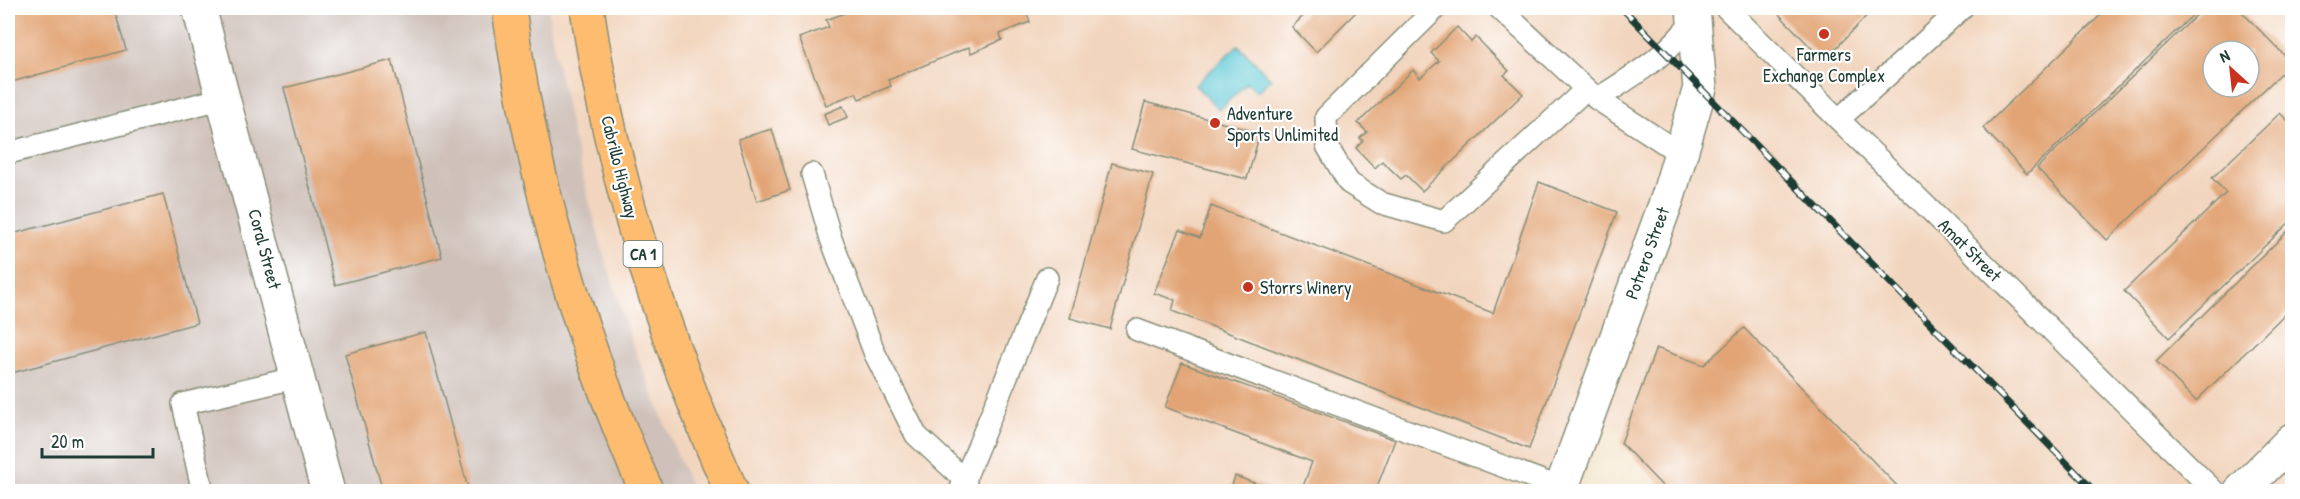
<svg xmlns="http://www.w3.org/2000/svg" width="2300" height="499" font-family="'Patrick Hand',sans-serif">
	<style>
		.built { fill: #f2d5be; fill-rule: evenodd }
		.industrial { fill: #cfc1ba }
		.water { fill: #5dc8d6; stroke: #3e8285; stroke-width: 1.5 }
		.building { fill: #e2a475; fill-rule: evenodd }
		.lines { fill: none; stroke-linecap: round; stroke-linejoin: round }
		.service-casing { stroke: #888e79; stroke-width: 24 }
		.minor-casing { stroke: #888e79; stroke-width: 36 }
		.trunk-casing { stroke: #888e79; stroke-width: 36 }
		.service { stroke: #fff; stroke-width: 21 }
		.minor { stroke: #fff; stroke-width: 33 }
		.trunk { stroke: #febc70; stroke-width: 33 }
		.rail-casing { stroke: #1f3d34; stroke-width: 7 }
		.rail { stroke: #fff; stroke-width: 4.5; stroke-dasharray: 14; stroke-linecap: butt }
		.poi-dot { fill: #c8321e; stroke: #fff; stroke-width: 2 }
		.labels { text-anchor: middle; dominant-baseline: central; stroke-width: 4.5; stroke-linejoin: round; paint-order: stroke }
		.shield { fill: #fff; stroke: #627771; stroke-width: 1.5 }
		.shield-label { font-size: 16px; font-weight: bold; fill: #1f3d34 }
		.poi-label { font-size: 18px; fill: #1f3d34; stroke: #fff; text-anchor: start }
		.street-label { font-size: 18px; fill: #1f3d34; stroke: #fff }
	</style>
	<rect width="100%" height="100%" fill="#fff"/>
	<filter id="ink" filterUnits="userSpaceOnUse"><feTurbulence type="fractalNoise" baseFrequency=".0167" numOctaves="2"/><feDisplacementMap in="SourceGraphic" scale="12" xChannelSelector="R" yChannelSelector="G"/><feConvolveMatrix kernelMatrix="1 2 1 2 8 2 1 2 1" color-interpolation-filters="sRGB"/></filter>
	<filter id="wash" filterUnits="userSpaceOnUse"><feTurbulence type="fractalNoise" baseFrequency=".008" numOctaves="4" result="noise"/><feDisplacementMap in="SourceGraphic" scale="24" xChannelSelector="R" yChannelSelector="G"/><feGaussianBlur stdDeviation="1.35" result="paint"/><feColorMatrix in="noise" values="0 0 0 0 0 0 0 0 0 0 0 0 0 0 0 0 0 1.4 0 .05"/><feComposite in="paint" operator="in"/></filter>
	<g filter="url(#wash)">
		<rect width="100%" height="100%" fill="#f1debe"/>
		<!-- built -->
		<path class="built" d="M548 8H2292V491H1679L1601 412 1574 491H692L675 454 633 345 602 249 575 146 553 44ZM2213 51H2249V87H2213Z"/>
		<!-- industrial -->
		<path class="industrial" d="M8 8H548L553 44 575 146 602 249 633 345 692 491H8Z"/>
		<!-- water -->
		<path class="water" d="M1238 45 1271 79 1257 92 1247 83 1219 110 1195 85Z"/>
		<g id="blocks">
			<!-- building -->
			<g class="building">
				<path d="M8 8H114L126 50 8 83Z"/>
				<path d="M858 8H861L862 11 871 8H1025L1030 22 1000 34 1002 40 971 53 969 47 888 80 891 86 859 99 856 93 826 105 799 38 829 27 826 20Z"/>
				<path d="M1300 8H1357L1359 9 1316 52 1292 27 1306 13Z"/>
				<path d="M1773 8H1874L1824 61Z"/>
				<path d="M2108 8H2200L2027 174 1983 128Z"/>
				<path d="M2204 8H2238L2292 63 2107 240 2037 168ZM2213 51H2249V87H2213Z"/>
				<path d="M1457 27 1471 42 1476 37 1509 71 1504 75 1523 94 1422 191 1406 175 1401 179 1382 161 1375 168 1356 148 1363 141 1360 138 1367 132 1358 123 1413 70 1420 78 1439 61 1431 53Z"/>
				<path d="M392 60 442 257 335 285 284 88Z"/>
				<path d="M1145 102 1260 133 1247 179 1132 149Z"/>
				<path d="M843 106 848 117 828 125 824 114Z"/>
				<path d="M2280 113 2292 125V220L2169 338 2124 291 2226 193 2212 178Z"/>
				<path d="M772 129 790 190 757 201 738 139Z"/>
				<path d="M1112 163 1153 174 1110 329 1070 318Z"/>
				<path d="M1539 182 1617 212 1529 449 1172 311 1175 300 1154 293 1180 230 1200 238 1211 206 1493 313Z"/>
				<path d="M163 194 197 323 8 374V235Z"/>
				<path d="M2292 227V307L2196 401 2156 361Z"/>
				<path d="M1744 328 1903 492H1668L1621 443 1656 348 1704 365Z"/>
				<path d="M426 332 469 492H383L345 354Z"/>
				<path d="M1182 363 1395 440 1375 492H1301L1312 462 1165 407Z"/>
				<path d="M1235 476 1273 490 1272 492H1230Z"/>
			</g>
		</g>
	</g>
	<g filter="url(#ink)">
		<use href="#blocks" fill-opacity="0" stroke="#888e79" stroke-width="1.5"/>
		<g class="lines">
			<!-- service casing -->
			<g class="service-casing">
				<g id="service">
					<path d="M1436 8 1326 117 1327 146 1349 183 1381 203 1444 221 1586 89"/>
					<path d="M1499 8 1597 99 1681 154"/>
					<path d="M1726 8 2215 492"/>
					<path d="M1597 99C1634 75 1668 56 1694 19"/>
					<path d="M1839 119 1962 8"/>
					<path d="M8 153 224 98"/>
					<path d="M812 174 831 239 875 354 916 435 966 481"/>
					<path d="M1137 330 1561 488"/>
					<path d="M960 491 1047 278"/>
					<path d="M203 492 183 404 299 377"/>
				</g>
			</g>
			<!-- minor casing -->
			<g class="minor-casing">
				<g id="minor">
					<path d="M199 8 328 492"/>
					<path d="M1560 492 1668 197 1700 88 1693 8"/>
					<path d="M2240 492 2292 440"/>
				</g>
			</g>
			<!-- trunk casing -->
			<g class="trunk-casing">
				<g id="trunk">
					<path d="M509 8C530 171 579 341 647 492"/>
					<path d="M587 8C611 174 663 338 732 492"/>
				</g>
			</g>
			<!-- service -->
			<use href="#service" class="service"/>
			<!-- minor -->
			<use href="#minor" class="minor"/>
			<!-- trunk -->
			<use href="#trunk" class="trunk"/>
			<!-- rail casing -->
			<g class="rail-casing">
				<path id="rail" d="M1622 8 2095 492"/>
			</g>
			<!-- rail -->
			<use href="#rail" class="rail"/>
		</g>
	</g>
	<!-- markers -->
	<g class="poi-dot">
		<circle cx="1824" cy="34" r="6"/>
		<circle cx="1215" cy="123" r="6"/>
		<circle cx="1248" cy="287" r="6"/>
	</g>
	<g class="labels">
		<!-- shield labels -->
		<rect class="shield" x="623.5" y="241" width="39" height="26" rx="4.5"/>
		<g class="shield-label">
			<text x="643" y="254">CA 1</text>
		</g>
		<!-- poi labels -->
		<g class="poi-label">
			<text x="1824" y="54" text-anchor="middle">Farmers<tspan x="1824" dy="21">Exchange Complex</tspan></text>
			<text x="1227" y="113">Adventure<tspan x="1227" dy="21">Sports Unlimited</tspan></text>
			<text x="1260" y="287">Storrs Winery</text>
		</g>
		<!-- street labels -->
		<g class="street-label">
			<text transform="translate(620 167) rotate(76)">Cabrillo Highway</text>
			<text transform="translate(265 249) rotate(75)">Coral Street</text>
			<text transform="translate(1970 250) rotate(45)">Amat Street</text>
			<text transform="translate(1647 253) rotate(-70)">Potrero Street</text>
		</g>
	</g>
	<!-- margin -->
	<rect width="2300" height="499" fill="none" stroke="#fff" stroke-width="30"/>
	<!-- north arrow -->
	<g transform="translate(2231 69) rotate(333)"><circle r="28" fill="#ffffff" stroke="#a5b1ae" stroke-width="1.5"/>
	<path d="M0-4.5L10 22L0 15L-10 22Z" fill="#c8321e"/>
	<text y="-9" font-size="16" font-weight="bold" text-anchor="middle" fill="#1f3d34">N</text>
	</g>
	<!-- scale -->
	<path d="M42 448v9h111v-9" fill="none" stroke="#1f3d34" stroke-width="3"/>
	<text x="51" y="448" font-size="18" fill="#1f3d34" stroke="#ffffff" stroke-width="4.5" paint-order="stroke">20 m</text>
</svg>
